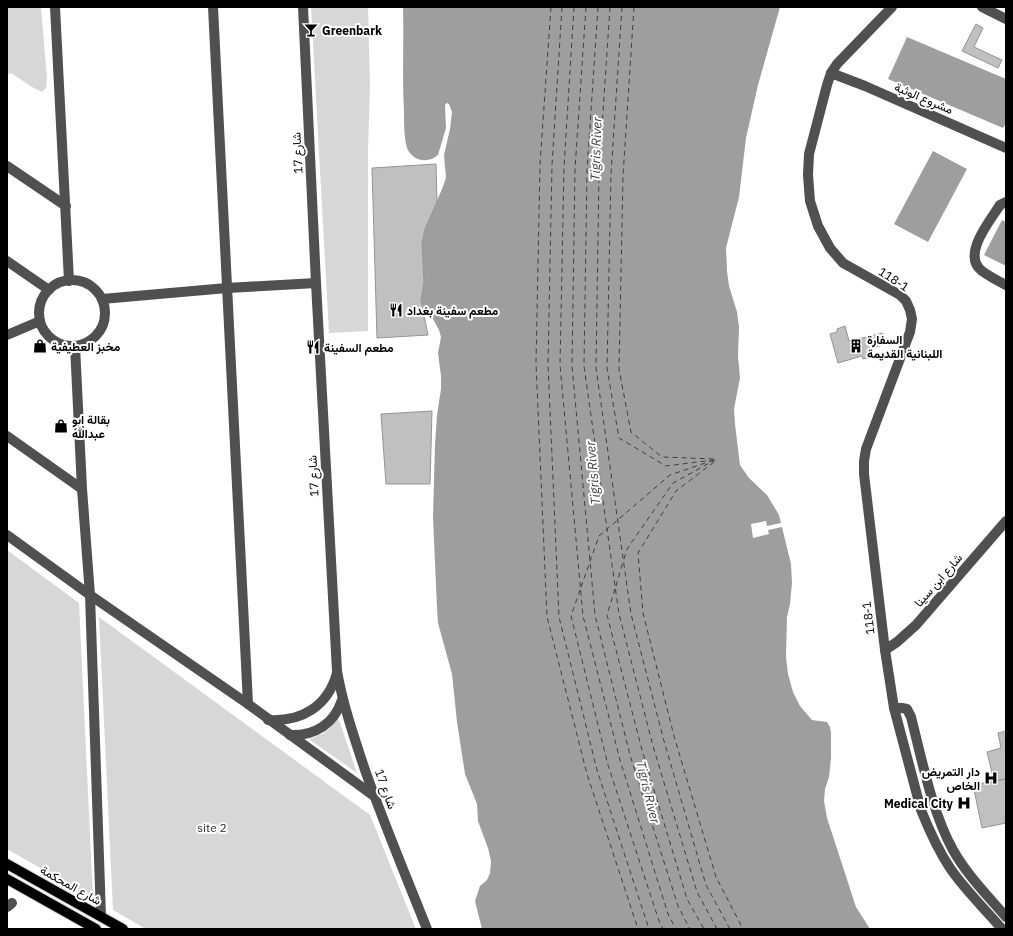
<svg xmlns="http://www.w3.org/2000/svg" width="1013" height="936" font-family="'IBM Plex Sans',Vazirmatn,sans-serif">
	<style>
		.green { fill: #d7d7d7 }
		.water { fill: #9e9e9e }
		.pier { fill: #fff }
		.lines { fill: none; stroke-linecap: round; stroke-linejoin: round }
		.ferry { stroke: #3f3f3f; stroke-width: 1; stroke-dasharray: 5 4; stroke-linecap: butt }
		.building { fill: #c0c0c0; stroke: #949494 }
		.major-casing { stroke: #dbdbdb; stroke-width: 12 }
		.minor { stroke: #505050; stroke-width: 10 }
		.major { stroke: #000; stroke-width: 10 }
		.labels { text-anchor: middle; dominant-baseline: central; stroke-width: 4; stroke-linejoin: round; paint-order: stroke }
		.poi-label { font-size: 12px; font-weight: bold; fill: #000; stroke: #fff; text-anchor: start }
		.street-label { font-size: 12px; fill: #000; stroke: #fff }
		.park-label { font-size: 12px; fill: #2e2e2e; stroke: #fff }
		.water-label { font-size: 13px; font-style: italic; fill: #3f3f3f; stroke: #fff }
	</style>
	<rect width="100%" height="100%" fill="#fff"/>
	<!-- green -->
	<g class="green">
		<path d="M7 7H41L47 78 46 88 42 92 32 87 11 73 7 75Z"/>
		<path d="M311 7H368L370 85 368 151V331L329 333Z"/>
		<path d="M7 550 79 603 93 898 7 849Z"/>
		<path d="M99 617 370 815 416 929H146L113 910Z"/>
		<path d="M338 719 339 720 357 773 310 740V739L324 733Z"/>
	</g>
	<!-- water -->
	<g class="water">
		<path d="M403 7H780L758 85 746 138 739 197 726 248 727 271 729 286 737 312 739 327 738 356 740 378 734 409 735 424 740 465 749 478 767 495 779 515 791 564 792 583 790 604 787 617 786 657 788 674 793 692 800 706 812 720 827 722 830 727 831 733V758L829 777 825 789 824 801 827 818 856 907 870 929H482L475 901 480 886 487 880 490 873 491 861 488 848 478 821 477 804 465 774 457 722 452 674 438 623 437 608 433 517 435 445 437 415 441 389V376L438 353 441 337 439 330 433 319 422 305 421 300 424 282 422 244 425 228 442 189 446 178 444 155 450 129 452 112 449 104 447 103 445 105 446 128 438 155C428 164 412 161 407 148 404 137 404 123 404 111 402 77 404 42 403 7Z"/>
		<path d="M907 37 1006 79V123L1003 128 888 79Z"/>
		<path d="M933 151 967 169 928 242 894 224Z"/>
		<path d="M1002 220 1006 222V266L984 255Z"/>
	</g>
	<!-- pier -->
	<path class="pier" d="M766 521 767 526 781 523 782 527 768 530 769 534 753 538 751 524Z"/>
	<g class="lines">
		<!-- ferry -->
		<g class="ferry">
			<path d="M551 7 540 164 536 363 547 617 587 774 638 929"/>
			<path d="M562 7 552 165 548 364 559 617 597 770 649 929"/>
			<path d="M574 7 564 167 560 365 583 616 620 760 668 914 676 929"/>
			<path d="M586 7 575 169 572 366 595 615 630 755 678 906 690 929"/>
			<path d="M598 7 587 170 584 366 619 614 653 746 697 892 717 929"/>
			<path d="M610 7 599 172 596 368 631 614 664 741 706 885 730 929"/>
			<path d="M622 7 611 174 607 368 619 438 666 466 713 460"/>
			<path d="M634 7 623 176 619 369 631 432 662 457 715 459"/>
			<path d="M714 462 676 491 638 553 643 613 674 736 716 877 743 929"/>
			<path d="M624 559 627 549 673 483 715 460"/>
			<path d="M616 586 623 562"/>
			<path d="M581 587 599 536 670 475 717 459"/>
			<path d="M615 589 607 615 642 750 687 899 704 929"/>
			<path d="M580 590 571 616 608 765 659 921 663 929"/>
		</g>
	</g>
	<!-- building -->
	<g class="building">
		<path d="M976 24 983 28 974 47 1002 60 998 68 962 51Z"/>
		<path d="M436 164 437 202 425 229 422 244 424 282 421 300 428 335 377 338 372 168Z"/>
		<path d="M845 326 849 341 883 333 886 344 872 348 874 356 863 359 862 356 838 363 830 334 837 332V329Z"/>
		<path d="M432 411 430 484H386L381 414Z"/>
		<path d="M1006 731V779L994 781 987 752 1001 748 998 733Z"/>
		<path d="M1006 779V823L982 828 973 785Z"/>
	</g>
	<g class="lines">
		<!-- major casing -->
		<g class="major-casing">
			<g id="major">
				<path d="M7 864 123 929"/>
				<path d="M7 879 96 929"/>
			</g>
		</g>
		<!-- minor -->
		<g class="minor">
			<path d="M55 7 69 281"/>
			<path d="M213 7 248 704"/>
			<path d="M303 7 316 283 337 671C343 705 354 737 365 770 384 824 406 876 427 929"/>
			<path d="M892 7 837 64 831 73 827 85 809 154 808 175 810 201 818 226 830 248 843 263 900 295 906 301 910 310 912 319 910 332 866 449 864 461V474L885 650 894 708 921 810C929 830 938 850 950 868 965 890 985 909 1002 929"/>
			<path d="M982 7 1006 19"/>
			<path d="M831 73 865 86 1006 148"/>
			<path d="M7 166 66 206"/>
			<path d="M1006 202 1000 205C990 221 961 255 982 271 989 276 998 281 1006 285"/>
			<path d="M7 261 49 290"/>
			<circle cx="72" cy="313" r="33"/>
			<path d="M102 299 227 288 316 283"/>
			<path d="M7 335 40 321"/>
			<path d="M75 346 82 489 90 595 101 916"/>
			<path d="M7 436 82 489"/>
			<path d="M7 535 90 595 248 704 374 796"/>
			<path d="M885 650 897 642 916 625 1006 521"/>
			<path d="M894 708H902L907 709 911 717C922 760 932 812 953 850 967 875 988 896 1006 917"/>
			<path d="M268 720C302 722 328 706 337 673"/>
			<path d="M290 735C315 736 334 724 342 700"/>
			<path d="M7 907 12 903"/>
		</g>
		<!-- major -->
		<use href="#major" class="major"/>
	</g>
	<!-- icons -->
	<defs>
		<g id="bar-bare" transform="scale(1.08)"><path d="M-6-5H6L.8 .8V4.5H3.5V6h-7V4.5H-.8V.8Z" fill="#000" stroke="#fff" stroke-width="2.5" paint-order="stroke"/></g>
		<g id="restaurant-bare" transform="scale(1.08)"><path d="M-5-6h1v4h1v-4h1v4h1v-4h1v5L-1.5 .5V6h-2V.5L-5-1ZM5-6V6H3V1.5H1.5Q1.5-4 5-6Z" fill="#000" stroke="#fff" stroke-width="2.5" paint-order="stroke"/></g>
		<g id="shop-bare" transform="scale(1.08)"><path d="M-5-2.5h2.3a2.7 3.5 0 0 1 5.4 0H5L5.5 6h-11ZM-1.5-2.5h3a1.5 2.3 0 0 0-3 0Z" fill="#000" stroke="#fff" stroke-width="2.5" paint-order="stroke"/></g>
		<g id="building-bare" transform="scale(1.08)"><path d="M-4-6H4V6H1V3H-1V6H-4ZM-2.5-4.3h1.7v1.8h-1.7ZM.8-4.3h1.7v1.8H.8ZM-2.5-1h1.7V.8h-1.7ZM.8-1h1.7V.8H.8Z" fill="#000" stroke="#fff" stroke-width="2.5" paint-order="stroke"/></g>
		<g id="hospital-bare" transform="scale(1.08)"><path d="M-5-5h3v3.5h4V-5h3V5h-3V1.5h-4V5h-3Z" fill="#000" stroke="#fff" stroke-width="2.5" paint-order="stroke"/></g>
	</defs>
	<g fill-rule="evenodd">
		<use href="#bar-bare" x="311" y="30"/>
		<use href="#restaurant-bare" x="396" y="310"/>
		<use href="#shop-bare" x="40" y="346"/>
		<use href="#building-bare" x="856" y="346"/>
		<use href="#restaurant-bare" x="313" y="347"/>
		<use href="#shop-bare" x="61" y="426"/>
		<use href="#hospital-bare" x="991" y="778"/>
		<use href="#hospital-bare" x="964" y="803"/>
	</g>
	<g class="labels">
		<!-- poi labels -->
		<g class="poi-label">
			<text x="322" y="30">Greenbark</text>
			<text x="407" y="310">مطعم سفينة بغداد</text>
			<text x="867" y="339">السفارة<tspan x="867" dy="14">اللبنانية القديمة</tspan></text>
			<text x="51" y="346">مخبز العطيفية</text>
			<text x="324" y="347">مطعم السفينة</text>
			<text x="72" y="419">بقالة ابو<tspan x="72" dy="14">عبدالله</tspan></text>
			<text x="980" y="771" text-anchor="end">دار التمريض<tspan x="980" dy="14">الخاص</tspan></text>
			<text x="953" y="803" text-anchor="end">Medical City</text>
		</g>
		<!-- street labels -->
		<g class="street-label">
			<text transform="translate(924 98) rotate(23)">مشروع الوثبة</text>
			<text transform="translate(297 153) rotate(-93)">شارع 17</text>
			<text transform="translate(894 279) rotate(33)">118-1</text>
			<text transform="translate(313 476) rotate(-93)">شارع 17</text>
			<text transform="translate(938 580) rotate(-49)">شارع ابن سينا</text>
			<text transform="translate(868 618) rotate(-97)">118-1</text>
			<text transform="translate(386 789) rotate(70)">شارع 17</text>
			<text transform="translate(71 885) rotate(29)">شارع المحكمة</text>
		</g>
		<!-- park labels -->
		<g class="park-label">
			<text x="212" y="827">site 2</text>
		</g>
		<!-- water labels -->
		<g class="water-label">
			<text transform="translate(596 149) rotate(-88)">Tigris River</text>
			<text transform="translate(593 473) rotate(-95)">Tigris River</text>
			<text transform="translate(648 792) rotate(76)">Tigris River</text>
		</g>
	</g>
	<!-- border -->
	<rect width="1013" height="936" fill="none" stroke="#000000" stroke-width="16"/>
</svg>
